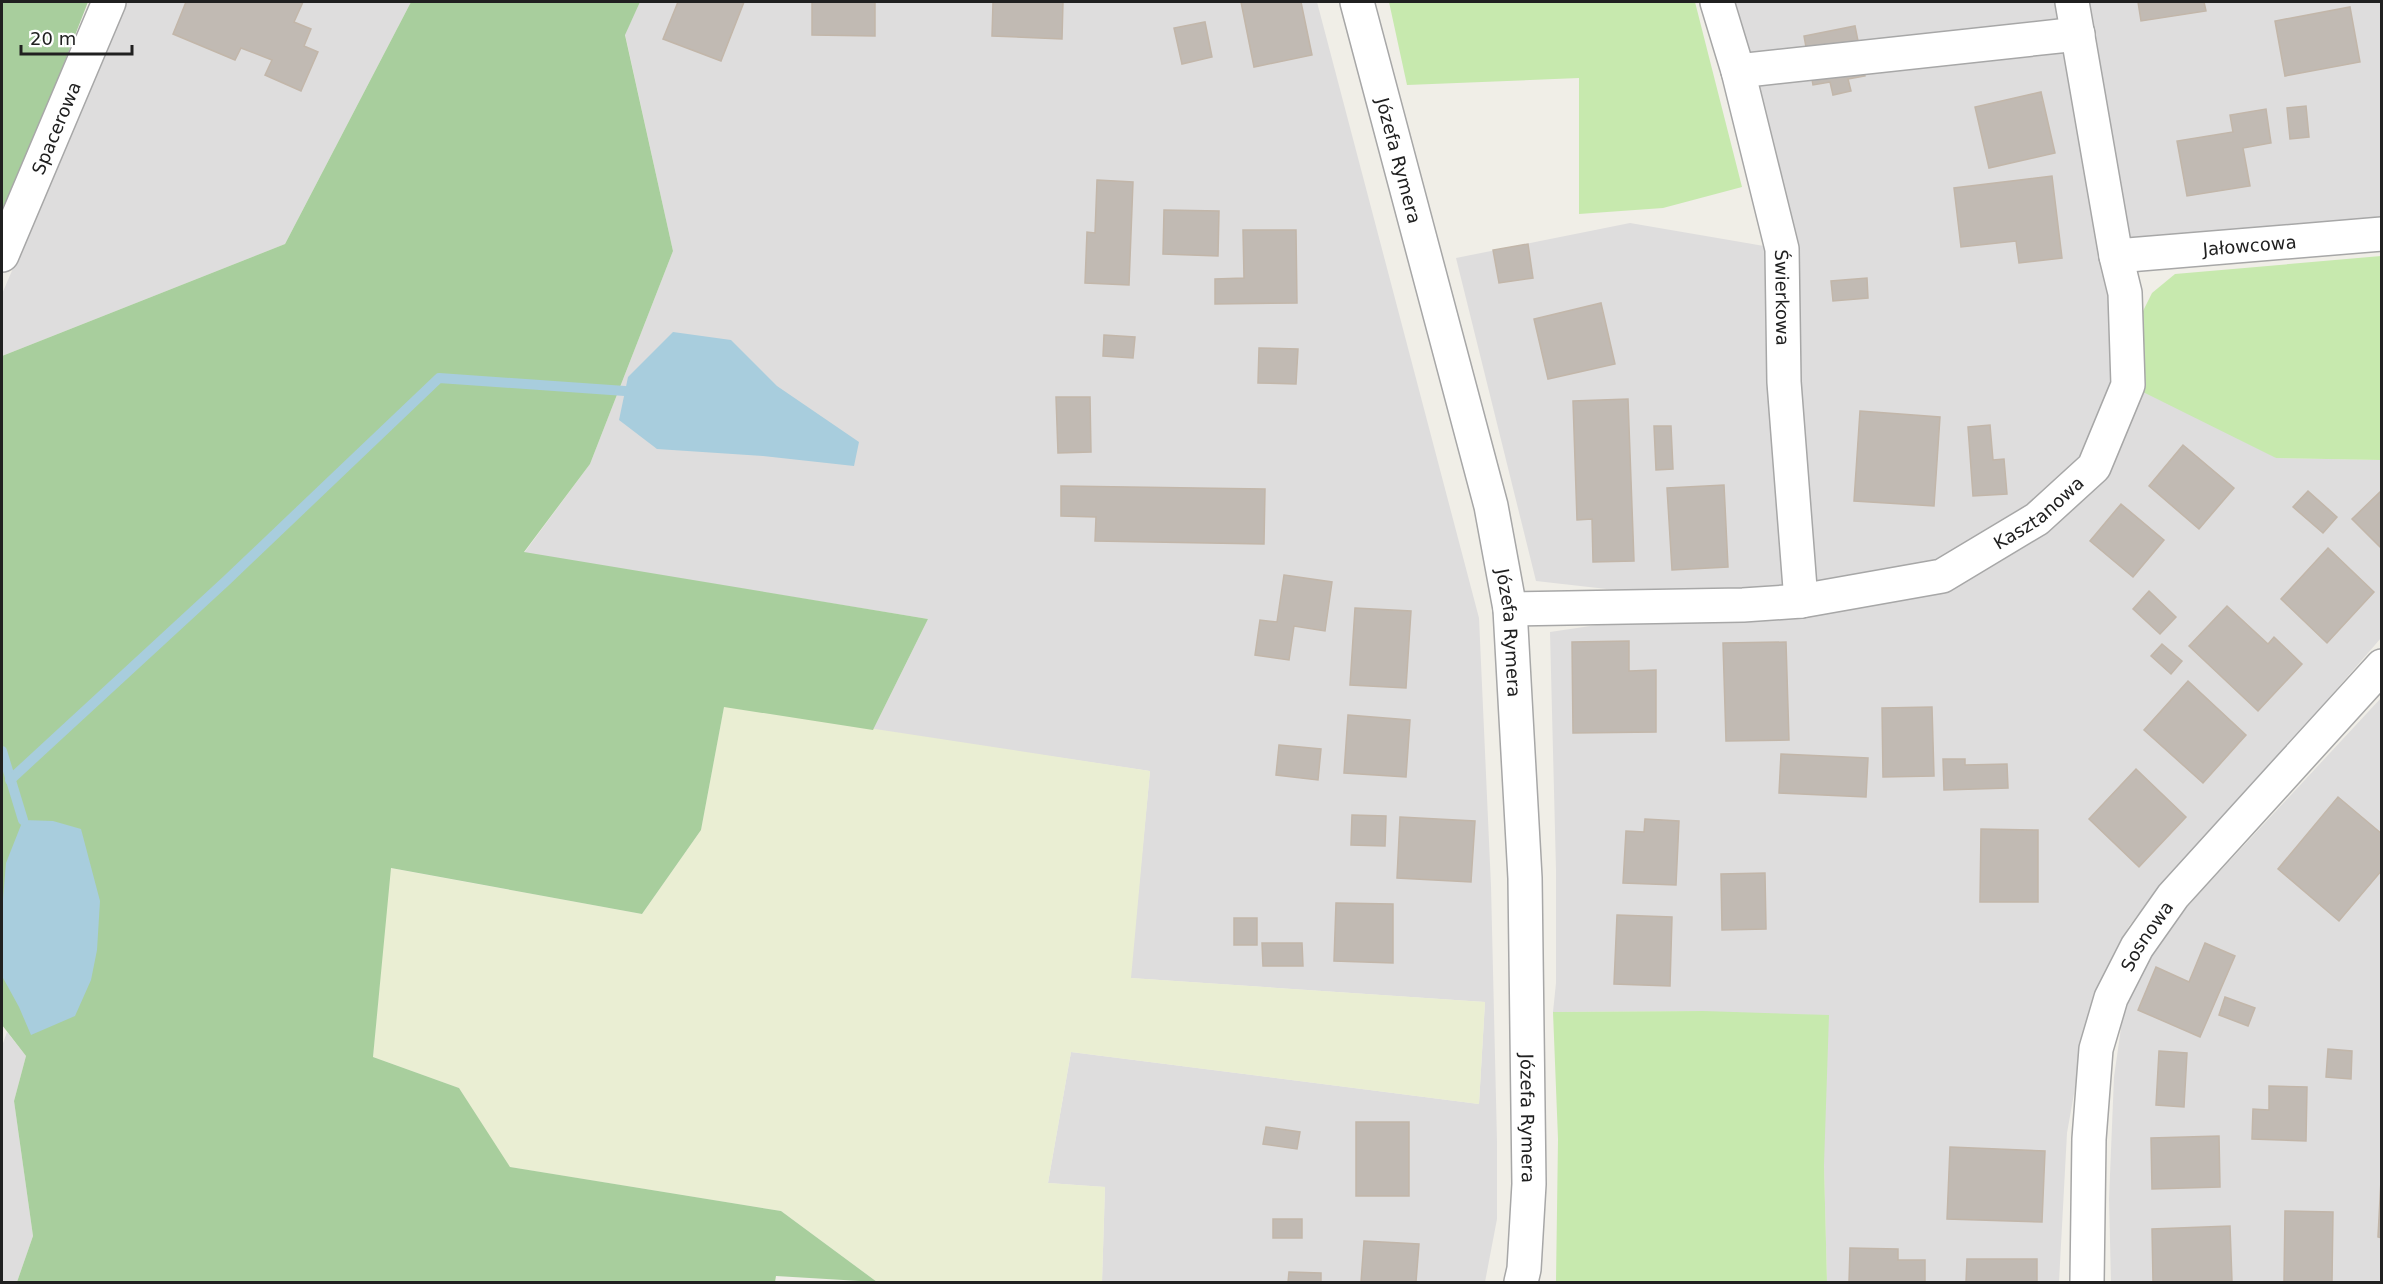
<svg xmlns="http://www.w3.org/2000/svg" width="2383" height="1284" font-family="'DejaVu Sans',sans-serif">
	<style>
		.residential { fill: #dedddd }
		.farmland { fill: #eaeed3 }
		.grass { fill: #c7e9ae }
		.forest { fill: #a8ce9d }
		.water { fill: #a8cddd }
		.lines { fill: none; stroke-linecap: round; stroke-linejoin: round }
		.stream { stroke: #a8cddd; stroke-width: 10 }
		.building { fill: #c1bab3; stroke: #c2b6a9; stroke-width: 1.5 }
		.minor-casing { stroke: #a7a7a7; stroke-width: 36 }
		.tertiary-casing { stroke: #a7a7a7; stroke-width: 36 }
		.minor { stroke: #fff; stroke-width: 33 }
		.tertiary { stroke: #fff; stroke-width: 33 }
		.labels { text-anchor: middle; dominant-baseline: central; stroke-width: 5; stroke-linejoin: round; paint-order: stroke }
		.street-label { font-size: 18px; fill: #202020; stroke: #fff }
	</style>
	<rect width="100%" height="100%" fill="#f0eee7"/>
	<!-- residential -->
	<g class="residential">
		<path d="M127 2H411L285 244 2 356V294Z"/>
		<path d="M640 2H1317L1479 618 1491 886 1497 1142V1219L1485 1282H1102L1105 1187 1048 1183 1071 1052 1479 1104 1485 1002 1130 978 1150 771 873 730 928 619 524 553 590 464 673 251 625 34Z"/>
		<path d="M1717 2H2381V216L2117 256 2125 299 2276 458 2381 460V638L2236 805 2163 883 2129 926 2114 955 2089 1010 2067 1133 2059 1282H1827L1824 1165 1703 1011 1553 1012 1556 983V870L1550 632 1739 604 1536 581 1456 258 1630 223 1782 249Z"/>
		<path d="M2381 698V1282H2111L2109 1199 2114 1077 2124 1007 2144 963 2170 927 2197 896Z"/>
		<path d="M7 1032 26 1056 14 1101 33 1236 17 1282H2V1046Z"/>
	</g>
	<!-- farmland -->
	<path class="farmland" d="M724 706 1150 771 1131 978 1485 1002 1479 1104 1071 1052 1048 1183 1105 1187 1102 1282H877L781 1211 509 1167 459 1088 373 1057 390 868 642 914 701 830Z"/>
	<!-- grass -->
	<g class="grass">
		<path d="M1389 2H1695L1742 187 1663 208 1579 214V78L1407 85Z"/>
		<path d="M2381 256V460L2276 458 2143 392 2142 313 2152 293 2175 274Z"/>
		<path d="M1703 1011 1829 1015 1824 1165 1827 1282H1556L1558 1139 1553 1012Z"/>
	</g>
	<!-- forest -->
	<g class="forest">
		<path d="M2 2H88L2 222Z"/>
		<path d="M411 2H640L625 35 673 251 590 464 524 552 928 619 873 730 724 707 701 830 642 914 391 868 373 1057 459 1088 510 1167 781 1211 877 1282 776 1276 775 1282H17L33 1236 14 1101 26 1056 2 1025V356L285 244Z"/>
	</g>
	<!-- water -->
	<g class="water">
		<path d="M673 332 731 340 777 386 859 442 854 466 763 456 657 449 619 420 628 377Z"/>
		<path d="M23 820 53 821 81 829 100 901 97 950 91 980 75 1016 31 1035 19 1007 2 976V911L6 863Z"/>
	</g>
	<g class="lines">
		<!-- stream -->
		<g class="stream">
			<path d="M2 751 23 820"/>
			<path d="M10 780 226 581 439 378 625 391"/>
		</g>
	</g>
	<!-- building -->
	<g class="building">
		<path d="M186 2H303L294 22 311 29 304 46 318 52 301 91 265 75 272 60 241 48 235 60 173 34Z"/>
		<path d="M678 2H744L721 61 663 39Z"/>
		<path d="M812 2H875V36L812 35Z"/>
		<path d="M993 2H1063L1062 39 992 36Z"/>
		<path d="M1241 2H1301L1312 55 1254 67Z"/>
		<path d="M2138 2H2204L2206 11 2141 21Z"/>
		<path d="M2350 7 2360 62 2285 76 2275 21Z"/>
		<path d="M1205 22 1212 57 1182 64 1174 28Z"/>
		<path d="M1855 26 1865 76 1848 79 1851 91 1833 95 1830 82 1813 85 1804 36Z"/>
		<path d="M2041 92 2055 153 1989 168 1975 107Z"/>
		<path d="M2306 106 2309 137 2290 139 2287 108Z"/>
		<path d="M2266 109 2271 143 2243 148 2250 186 2187 196 2177 141 2233 132 2230 115Z"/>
		<path d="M2052 176 2062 258 2019 263 2016 241 1961 247 1954 188Z"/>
		<path d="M1097 180 1133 182 1129 285 1085 283 1087 232 1095 233Z"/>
		<path d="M1164 210 1219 211 1218 256 1163 254Z"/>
		<path d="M1243 230H1296L1297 303 1215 304V279L1244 278Z"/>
		<path d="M1528 244 1533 278 1499 283 1493 250Z"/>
		<path d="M1867 278 1868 298 1833 301 1831 281Z"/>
		<path d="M1601 303 1615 364 1548 379 1534 319Z"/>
		<path d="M1104 335 1135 337 1133 358 1103 356Z"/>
		<path d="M1259 348 1298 349 1296 384 1258 383Z"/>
		<path d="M1056 397H1090L1091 452 1058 453Z"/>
		<path d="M1628 399 1634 561 1593 562 1592 519 1577 520 1573 401Z"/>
		<path d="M1860 411 1940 417 1934 506 1854 501Z"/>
		<path d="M1990 425 1993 460 2004 459 2007 494 1973 496 1968 427Z"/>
		<path d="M1654 426H1671L1673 469 1656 470Z"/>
		<path d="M2183 445 2234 488 2199 529 2149 486Z"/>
		<path d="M1724 485 1728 567 1672 570 1667 488Z"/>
		<path d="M1061 486 1265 489 1264 544 1095 541 1096 517 1061 516Z"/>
		<path d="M2382 490V549L2352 519Z"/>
		<path d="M2308 491 2337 517 2323 533 2293 507Z"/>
		<path d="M2121 504 2164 540 2133 577 2090 541Z"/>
		<path d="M2328 548 2374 592 2327 643 2281 599Z"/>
		<path d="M1284 575 1332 582 1325 631 1294 626 1289 660 1255 655 1260 620 1277 622Z"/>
		<path d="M2149 591 2176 617 2160 634 2133 609Z"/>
		<path d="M2227 606 2268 644 2274 637 2302 664 2258 711 2189 646Z"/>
		<path d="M1355 608 1411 611 1406 688 1350 685Z"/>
		<path d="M1629 641V671L1656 670V732L1573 733 1572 642Z"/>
		<path d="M1786 642 1789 740 1726 741 1723 643Z"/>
		<path d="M2162 644 2182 661 2171 674 2151 656Z"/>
		<path d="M2188 681 2246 735 2203 783 2144 730Z"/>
		<path d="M1932 707 1934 776 1883 777 1882 708Z"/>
		<path d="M1348 715 1410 720 1406 777 1344 773Z"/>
		<path d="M1279 745 1321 749 1318 780 1276 775Z"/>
		<path d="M1781 754 1868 758 1866 797 1779 793Z"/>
		<path d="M1943 759H1965V765L2007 764 2008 788 1944 790Z"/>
		<path d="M2136 769 2186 817 2139 867 2089 819Z"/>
		<path d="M2338 797 2382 834V870L2339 921 2278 869Z"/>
		<path d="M1352 815 1386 816 1385 846 1351 845Z"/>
		<path d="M1400 817 1475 821 1471 882 1397 878Z"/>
		<path d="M1645 819 1679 821 1676 885 1623 883 1626 831 1644 832Z"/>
		<path d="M1981 829 2038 830V902H1980Z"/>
		<path d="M1765 873 1766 929 1722 930 1721 874Z"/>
		<path d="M1336 903 1393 904V963L1334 961Z"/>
		<path d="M1617 915 1672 917 1670 986 1614 984Z"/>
		<rect x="1234" y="918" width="23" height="27"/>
		<path d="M1262 943H1302L1303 966H1263Z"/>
		<path d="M2205 943 2235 956 2200 1037 2138 1010 2156 967 2189 982Z"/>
		<path d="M2225 997 2255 1008 2248 1026 2219 1015Z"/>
		<path d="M2328 1049 2352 1051 2351 1079 2326 1077Z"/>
		<path d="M2159 1051 2187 1053 2184 1107 2156 1105Z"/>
		<path d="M2269 1086 2307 1087 2306 1141 2252 1139 2253 1109 2269 1110Z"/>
		<rect x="1356" y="1122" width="53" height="74"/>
		<path d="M1266 1127 1300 1132 1297 1149 1263 1144Z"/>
		<path d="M2219 1136 2220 1187 2152 1189 2151 1138Z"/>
		<path d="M1950 1147 2045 1151 2042 1222 1947 1219Z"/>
		<path d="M2381 1180H2382V1238L2378 1237Z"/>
		<path d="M2285 1211 2333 1212 2332 1282H2284Z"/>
		<rect x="1273" y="1219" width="29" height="19"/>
		<path d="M2230 1226 2232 1281 2153 1282 2152 1229Z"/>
		<path d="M1364 1241 1419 1244 1416 1282H1361Z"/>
		<path d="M1850 1248 1898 1249V1260H1925V1282H1849Z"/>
		<path d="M1967 1259H2037V1282H1966Z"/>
		<path d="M1289 1272 1321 1273V1282H1288Z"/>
	</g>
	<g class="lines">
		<!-- minor casing -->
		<g class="minor-casing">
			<g id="minor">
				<path id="s1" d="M1717 2 1738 71 1782 249 1784 382 1801 601"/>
				<path d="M1738 71 2078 34"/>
				<path id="s2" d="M2 255 109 2"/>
				<path id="s3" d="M2116 256 2382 234"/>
				<path id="s4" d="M1510 609 1743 605 1801 601 1942 576 2037 519 2094 467 2128 385 2125 293 2116 256 2072 2"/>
				<path id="s5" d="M2087 1282 2089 1139 2096 1049 2111 998 2137 947 2173 896 2382 666"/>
			</g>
		</g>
		<!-- tertiary casing -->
		<g class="tertiary-casing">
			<g id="tertiary">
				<path id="s6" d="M1357 2 1491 506 1510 609 1525 878 1529 1184 1524 1269 1521 1282"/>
			</g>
		</g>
		<!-- minor -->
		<use href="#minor" class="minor"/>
		<!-- tertiary -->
		<use href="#tertiary" class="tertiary"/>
	</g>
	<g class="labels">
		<!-- street labels -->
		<g class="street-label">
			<text stroke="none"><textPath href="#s2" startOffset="138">Spacerowa</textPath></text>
			<text stroke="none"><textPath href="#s6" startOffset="164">Józefa Rymera</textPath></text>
			<text stroke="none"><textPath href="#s3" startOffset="134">Jałowcowa</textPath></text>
			<text stroke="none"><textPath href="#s1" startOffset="304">Świerkowa</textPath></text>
			<text stroke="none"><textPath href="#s4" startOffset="550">Kasztanowa</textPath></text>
			<text stroke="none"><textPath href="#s6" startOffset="650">Józefa Rymera</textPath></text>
			<text stroke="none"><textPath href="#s5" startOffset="358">Sosnowa</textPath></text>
			<text stroke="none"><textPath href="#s6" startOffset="1136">Józefa Rymera</textPath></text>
		</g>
	</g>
	<!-- border -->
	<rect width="2383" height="1284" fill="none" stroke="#202020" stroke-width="6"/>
	<!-- scale -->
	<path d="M21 45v9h111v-9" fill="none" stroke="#202020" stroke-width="3"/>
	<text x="30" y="45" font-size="18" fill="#202020" stroke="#ffffff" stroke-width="4.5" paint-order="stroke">20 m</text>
</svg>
